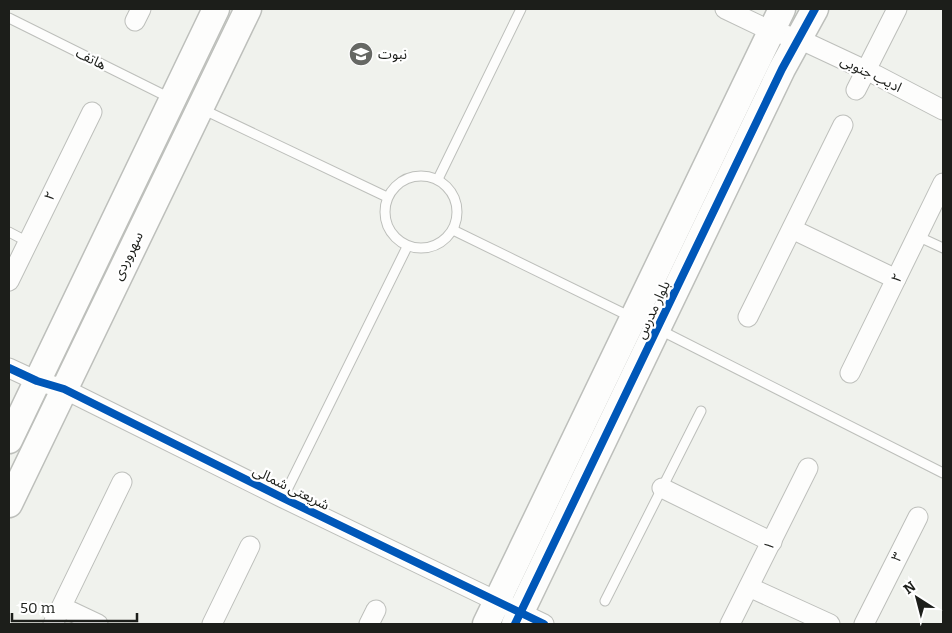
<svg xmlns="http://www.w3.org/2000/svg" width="952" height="633" font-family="Bitter,'Noto Sans Arabic',serif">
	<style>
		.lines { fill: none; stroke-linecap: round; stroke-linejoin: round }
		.lane-casing { stroke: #bdbfbb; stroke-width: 11 }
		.street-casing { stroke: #bdbfbb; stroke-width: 21 }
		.secondary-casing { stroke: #bdbfbb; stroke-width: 29 }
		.lane { stroke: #fdfdfc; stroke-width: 9 }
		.street { stroke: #fdfdfc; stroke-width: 19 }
		.secondary { stroke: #fdfdfc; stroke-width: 26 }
		.cycleway-casing { stroke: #fff; stroke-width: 11 }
		.cycleway { stroke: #0057b8; stroke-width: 8 }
		.labels { text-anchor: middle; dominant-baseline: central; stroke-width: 4.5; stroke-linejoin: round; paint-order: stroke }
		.poi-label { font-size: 14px; fill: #1c1e1a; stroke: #fff; text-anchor: start }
		.street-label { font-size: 14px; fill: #1c1e1a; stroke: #fff }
	</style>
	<rect width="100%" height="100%" fill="#f0f2ed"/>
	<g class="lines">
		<!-- lane casing -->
		<g class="lane-casing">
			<g id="lane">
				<path d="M9 18 170 98"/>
				<path d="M202 109 387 197"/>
				<circle cx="421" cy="212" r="36"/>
				<path d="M438 179 521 9"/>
				<path d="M453 230 631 317"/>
				<path d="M9 232 28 242"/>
				<path d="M917 236 943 248"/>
				<path d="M660 330 943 473"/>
				<path d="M283 498 407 247"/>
				<path d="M605 601 701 411"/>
			</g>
		</g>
		<!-- street casing -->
		<g class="street-casing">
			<g id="street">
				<path d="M725 9 771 31 799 39 876 75 943 110"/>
				<path d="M135 21 141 9"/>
				<path d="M856 90 897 9"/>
				<path d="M792 229 896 279"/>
				<path d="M9 281 92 112"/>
				<path d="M748 317 843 125"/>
				<path d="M9 368 37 381 64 389 283 498 544 624"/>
				<path d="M850 373 943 183"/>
				<path d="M662 488 772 542"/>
				<path d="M749 587 830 624"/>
				<path d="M62 607 98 624"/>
				<path d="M53 624 122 482"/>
				<path d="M212 624 250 546"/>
				<path d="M369 624 376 610"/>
				<path d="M730 624 808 468"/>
				<path d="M864 624 918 517"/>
			</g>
		</g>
		<!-- secondary casing -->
		<g class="secondary-casing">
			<g id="secondary">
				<path d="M9 440 216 9"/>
				<path d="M9 504 248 9"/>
				<path d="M486 624 782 9"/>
				<path d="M515 624 782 69 815 9"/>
			</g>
		</g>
		<!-- lane -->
		<use href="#lane" class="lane"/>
		<!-- street -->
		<use href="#street" class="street"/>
		<!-- secondary -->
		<use href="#secondary" class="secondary"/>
		<!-- cycleway casing -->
		<g class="cycleway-casing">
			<g id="cycleway">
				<path d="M9 368 37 381 64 389 283 498 544 624"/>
				<path d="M515 624 782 69 815 9"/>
			</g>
		</g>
		<!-- cycleway -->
		<use href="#cycleway" class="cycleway"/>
	</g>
	<!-- icons -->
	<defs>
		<g id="school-disc" transform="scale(1.25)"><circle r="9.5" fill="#666864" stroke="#fff"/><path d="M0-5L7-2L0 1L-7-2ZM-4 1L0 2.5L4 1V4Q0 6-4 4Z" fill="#fff"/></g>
	</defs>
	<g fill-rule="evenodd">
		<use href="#school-disc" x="361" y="54"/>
	</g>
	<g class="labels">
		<!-- poi labels -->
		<g class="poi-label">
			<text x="378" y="54">نبوت</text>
		</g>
		<!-- street labels -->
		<g class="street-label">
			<text transform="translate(91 59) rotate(26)">هاتف</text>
			<text transform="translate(871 74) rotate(26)">ادیب جنوبی</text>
			<text transform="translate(50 196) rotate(-64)">۲</text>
			<text transform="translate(128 256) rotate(-64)">سهروردی</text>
			<text transform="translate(897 278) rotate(-64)">۲</text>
			<text transform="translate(653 310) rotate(-65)">بلوار مدرس</text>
			<text transform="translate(291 488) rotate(26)">شریعتی شمالی</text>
			<text transform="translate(769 546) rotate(-63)">۱</text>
			<text transform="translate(897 557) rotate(-63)">۳</text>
		</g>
	</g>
	<!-- border -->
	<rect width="952" height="633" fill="none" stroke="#1c1e1a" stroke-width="20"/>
	<!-- north arrow -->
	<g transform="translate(917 598) rotate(324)" stroke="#ffffff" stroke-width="4" paint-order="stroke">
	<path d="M0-4L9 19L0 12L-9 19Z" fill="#1c1e1a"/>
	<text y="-8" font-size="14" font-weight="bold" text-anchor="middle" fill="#1c1e1a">N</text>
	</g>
	<!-- scale -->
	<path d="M12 613v8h125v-8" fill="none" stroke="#1c1e1a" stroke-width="2.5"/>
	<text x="20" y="613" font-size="15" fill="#1c1e1a" stroke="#ffffff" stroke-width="4" paint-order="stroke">50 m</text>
</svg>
